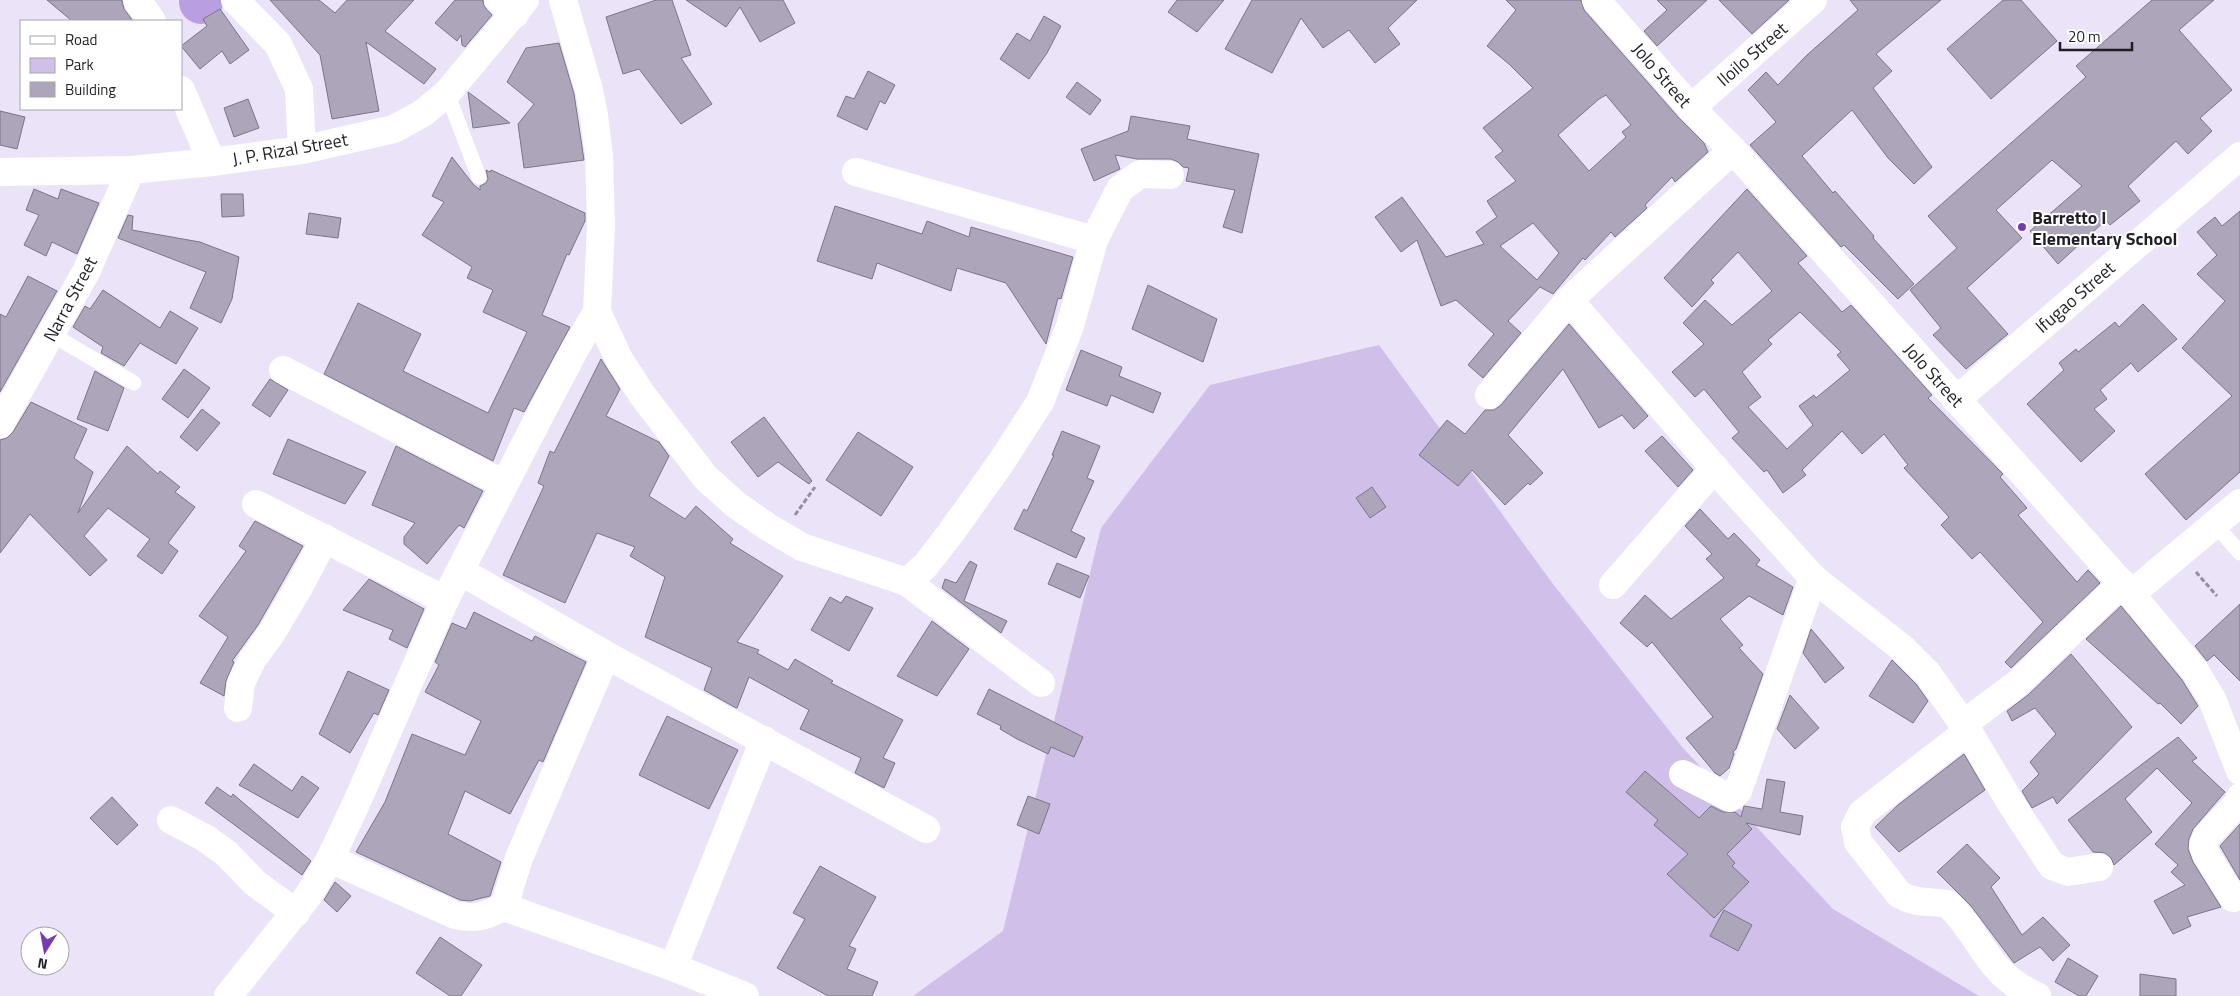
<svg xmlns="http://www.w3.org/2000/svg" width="2240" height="996" font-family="'Titillium Web',sans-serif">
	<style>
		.green { fill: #cfbfe9 }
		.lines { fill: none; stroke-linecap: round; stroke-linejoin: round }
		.river { stroke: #b99fe2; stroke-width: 44 }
		.building { fill: #ada5ba; stroke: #7c7589; fill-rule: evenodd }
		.path { stroke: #948f9d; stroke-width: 3; stroke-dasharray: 5 2.5; stroke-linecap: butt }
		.lane { stroke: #fff; stroke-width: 15 }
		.street { stroke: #fff; stroke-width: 28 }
		.secondary { stroke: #fff; stroke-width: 28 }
		.poi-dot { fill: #763db3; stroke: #fff; stroke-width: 2 }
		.labels { text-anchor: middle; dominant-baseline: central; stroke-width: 4; stroke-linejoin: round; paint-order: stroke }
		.street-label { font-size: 18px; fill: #211f26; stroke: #fff }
		.poi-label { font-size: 18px; font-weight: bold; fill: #211f26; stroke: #fff; text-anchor: start }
	</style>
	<rect width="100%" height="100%" fill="#ebe3f8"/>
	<!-- green -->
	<path class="green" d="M1379 345 1553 584 1683 748 1833 909 1979 996H913L1003 931 1101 528 1210 385Z"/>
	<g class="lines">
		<!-- river -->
		<path class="river" d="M201 0V2"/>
	</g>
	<!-- building -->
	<g class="building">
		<path d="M47 0H122L124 9 133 21H72Z"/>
		<path d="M270 0H319L335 13 347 0H414L385 31 436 69 424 84 366 42 379 111 332 119 320 55Z"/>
		<path d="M455 0H483L484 6 492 15 465 47 462 45 461 35 457 41 435 23Z"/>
		<path d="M656 0H672L691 55 681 58 712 104 681 124 639 69 623 74 606 17Z"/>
		<path d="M686 0H783L795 23 760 42 740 7 726 27Z"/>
		<path d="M1177 0H1224L1197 32 1168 12Z"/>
		<path d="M1252 0H1417L1388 28 1400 44 1375 63 1349 30 1323 48 1301 18 1272 73 1225 49Z"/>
		<path d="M1506 0H1581L1584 10 1679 118 1704 143 1708 152 1675 182 1672 177 1645 205 1647 208 1615 237 1611 232 1585 260 1583 258 1553 294 1540 287 1508 321 1521 333 1483 378 1468 365 1494 334 1456 300 1441 306 1417 240 1401 252 1375 217 1402 197 1446 257 1484 244 1476 232 1497 217 1487 201 1516 181 1495 157 1503 151 1483 128 1533 88 1509 64 1487 46 1516 10ZM1606 95 1631 125 1622 132 1626 137 1589 171 1558 135 1599 99ZM1533 223 1559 253 1537 280 1500 246Z"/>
		<path d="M1657 0H1707L1657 46 1644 31 1667 10Z"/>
		<path d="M1719 0H1789L1752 34Z"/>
		<path d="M1850 0H1941L1876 54 1892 71 1873 88 1932 167 1914 184 1888 158 1852 110 1802 156 1833 193 1835 191 1874 236 1873 238 1914 284 1898 299 1844 245 1841 247 1750 145 1776 122 1748 90 1766 72 1778 85 1807 55 1858 10Z"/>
		<path d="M2003 0H2021L2057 41 1991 99 1947 49Z"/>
		<path d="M2152 0H2214L2179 30 2232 90 2200 118 2212 131 2188 154 2176 141 2128 186 2140 201 2110 225 2106 220 2058 264 2030 231 2082 186 2052 160 1996 210 2022 238 1967 288 2008 334 1966 369 1933 335 1941 328 1910 290 1957 248 1928 216 2086 77 2076 66Z"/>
		<path d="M220 9 249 50 230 64 222 51 200 69 181 46 207 26 203 19Z"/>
		<path d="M1044 16 1061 26 1047 53 1029 79 1000 59 1017 33 1030 41Z"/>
		<path d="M559 43 574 94 584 160 524 168 518 124 534 104 507 82 526 48Z"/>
		<path d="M868 71 895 85 885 104 880 101 867 130 837 116 846 96 854 99Z"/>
		<path d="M1077 82 1101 100 1090 115 1066 97Z"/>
		<path d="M468 92 510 123 473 128Z"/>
		<path d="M248 99 259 128 234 137 224 108Z"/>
		<path d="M0 111 25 117 17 149 0 145Z"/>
		<path d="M1131 116 1190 126 1187 139 1259 154 1242 233 1223 227 1235 190 1186 181 1189 168 1183 167 1178 162 1171 159H1137L1115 155 1120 169 1094 181 1081 149 1128 131Z"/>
		<path d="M452 157 473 184 480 190V186L486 183 488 179 486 170 490 172 491 170 585 213V221L569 255 567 254 542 315 570 327 524 412 514 408 493 461 324 374 358 303 421 334 403 371 488 413 527 332 483 312 493 290 467 278 472 267 422 235 444 202 432 196Z"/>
		<path d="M34 189 58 199 61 189 99 203 77 254 52 242 46 256 24 245 39 215 26 210Z"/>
		<path d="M1747 189 1807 256 1798 263 1842 312 1851 305 1932 395 1928 398 2003 474 2000 477 2027 508 2018 515 2077 582 2088 570 2100 583 2011 668 2005 662 2043 622 1980 552 1972 559 1941 525 1949 517 1904 468 1908 465 1884 434 1862 454 1842 431 1802 470 1806 475 1783 493 1767 470 1764 472 1732 438 1739 432 1704 389 1695 397 1672 372 1704 344 1683 323 1705 300 1732 325 1772 291 1738 252 1711 280 1714 283 1692 307 1664 278ZM1800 312 1841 352 1837 355 1850 370 1816 398 1814 395 1799 406 1813 425 1787 449 1748 407 1761 397 1742 372 1772 344 1768 340Z"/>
		<path d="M221 194H243L244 216 222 217Z"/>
		<path d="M835 206 922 234 927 221 969 237 971 227 1073 257 1061 299 1058 298 1046 344 1006 283 957 268 951 291 877 263 872 279 817 261Z"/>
		<path d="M2240 211V472L2186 520 2145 474 2232 396 2182 348 2225 301 2197 274 2217 255 2197 232 2215 217 2222 226Z"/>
		<path d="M309 213 341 218 338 238 306 234Z"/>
		<path d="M128 215 133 216 132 230 200 242 239 257 232 299 221 323 190 308 206 272 118 238Z"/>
		<path d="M28 276 57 291 0 392V314L6 317Z"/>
		<path d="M1148 285 1217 319 1203 362 1132 329Z"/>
		<path d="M103 290 160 328 170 311 198 328 176 364 140 343 124 366 101 353 103 347 73 327 85 306 90 309Z"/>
		<path d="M2143 304 2177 339 2138 372 2131 363 2100 390 2107 399 2094 409 2115 431 2081 462 2027 404 2064 370 2059 363 2076 349 2078 352 2115 322 2119 327Z"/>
		<path d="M1569 324 1648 416 1634 429 1622 415 1599 428 1563 369 1508 435 1543 473 1530 485 1528 483 1505 505 1472 470 1458 486 1419 455 1447 420 1465 434 1485 410H1494L1501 405Z"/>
		<path d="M1081 350 1122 367 1119 376 1161 393 1153 413 1111 395 1107 406 1066 390Z"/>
		<path d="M601 359 620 389 606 416 659 442 669 456 649 496 685 519 696 506 733 539 730 543 783 576 737 642 759 650 757 653 788 670 795 659 833 681 831 683 903 720 883 758 895 763 884 788 855 773 861 758 800 729 809 710 749 677 737 708H736L704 690 712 668 645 637 665 577 630 556 635 547 597 533 565 603 503 575 544 486 538 483 550 451 554 453Z"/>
		<path d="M184 369 210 388 188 418 162 399Z"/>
		<path d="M95 371 124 388 108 431 77 419Z"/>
		<path d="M270 379 288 390 270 417 252 405Z"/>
		<path d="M31 402 87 429 74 458 93 472 78 513 127 446 158 474 160 471 180 487 175 492 195 507 168 543 178 551 162 574 137 556 150 539 108 508 84 536 107 560 90 576 30 514 0 553V440L7 438 13 432Z"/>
		<path d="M202 409 220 423 197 451 180 437Z"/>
		<path d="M764 417 812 481 809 484 778 462 758 477 731 442Z"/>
		<path d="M1062 431 1100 446 1087 478 1094 481 1071 531 1085 538 1076 558 1014 529 1024 509 1027 511 1054 455H1052Z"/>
		<path d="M858 432 913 467 881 516 826 480Z"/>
		<path d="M1662 436 1693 470 1678 487 1645 451Z"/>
		<path d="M288 439 366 472 345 504 273 474Z"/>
		<path d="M396 446 483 491 464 528 459 525 427 564 404 544V537L415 523 372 505Z"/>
		<path d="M1372 487 1386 507 1370 518 1356 498Z"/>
		<path d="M1700 509 1728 539 1734 533 1760 560 1756 565 1793 587 1783 615 1749 596 1720 619 1743 645 1739 648 1763 674 1736 749 1733 752 1734 754 1729 768 1720 776 1715 773 1686 738 1713 717 1652 642 1647 647 1620 623 1645 595 1671 619 1724 578 1706 559 1712 554 1685 526Z"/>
		<path d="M255 521 303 546 258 625 232 661 234 662 226 681 224 696 200 683 228 637 199 616 246 551 239 546Z"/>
		<path d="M970 561 977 565 964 601 1007 621 1001 633 942 588 945 579 956 583Z"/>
		<path d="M1057 563 1089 576 1080 598 1048 584Z"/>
		<path d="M369 579 424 609 407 648 389 639 393 630 343 610Z"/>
		<path d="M846 596 873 608 849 651 811 630 830 597 841 603Z"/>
		<path d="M2240 604V681L2214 655 2207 661 2195 646Z"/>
		<path d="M2121 606 2182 680 2198 706 2181 724 2160 703 2158 704 2086 639Z"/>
		<path d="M474 612 532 641 535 636 586 662 543 762 539 760 510 814 465 791 448 834 501 862 490 896 470 901 460 900 356 852 385 802 412 734 465 755 481 721 425 692 439 665 435 662 452 623 466 629Z"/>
		<path d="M932 621 969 649 937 696 897 676Z"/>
		<path d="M1811 629 1844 668 1825 683 1803 653Z"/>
		<path d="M2071 654 2132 727 2057 804 2053 797 2032 808 2022 791 2039 774 2030 762 2056 734 2035 708 2012 721 2007 711 2028 695Z"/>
		<path d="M1892 660 1916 684 1928 701 1913 723 1869 696Z"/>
		<path d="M348 671 389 690 378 715 374 713 350 753 319 734Z"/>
		<path d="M989 689 1083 737 1074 757 1051 747 1048 754 1017 739 1000 729 1001 726 977 714Z"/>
		<path d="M1790 695 1819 728 1795 749 1777 729Z"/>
		<path d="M667 716 738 750 709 809 639 775Z"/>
		<path d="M2178 737 2197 758 2192 761 2225 792 2193 829 2189 839 2188 849 2193 862 2221 907 2187 917 2191 926 2173 934 2154 901 2185 885 2171 872 2178 865 2155 844 2192 803 2157 768 2125 799 2152 832 2114 865 2111 858 2105 853 2093 852 2068 820Z"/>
		<path d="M1964 754 1985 790 1899 852 1875 827 1898 805Z"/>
		<path d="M254 764 292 791 302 776 319 788 298 818 239 785Z"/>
		<path d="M1645 771 1699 818 1711 806 1723 812H1735L1741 817 1744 806 1762 809 1767 779 1785 782 1780 812 1803 816 1800 835 1746 823 1752 829 1727 854 1735 863 1732 866 1749 882 1714 918 1667 874 1688 854 1654 825 1658 820 1626 792Z"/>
		<path d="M217 787 231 797 233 794 311 861 302 875 205 803Z"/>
		<path d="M1028 796 1050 804 1039 834 1017 825Z"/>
		<path d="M112 797 138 825 117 845 90 818Z"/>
		<path d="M2240 824V880L2220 846Z"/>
		<path d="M1967 844 2000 878 1991 887 2022 935 2043 917 2070 945 2053 961 2040 947 2014 963 1971 906 1937 872Z"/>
		<path d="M820 866 876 897 849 946 856 949 847 969 878 982 872 996H828L777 968 805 919 793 913Z"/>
		<path d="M335 882 351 896 337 912 324 900Z"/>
		<path d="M1724 910 1752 925 1738 951 1710 936Z"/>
		<path d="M440 937 482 965 461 996H450L416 973Z"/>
		<path d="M2068 958 2098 976 2086 996H2079L2055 982Z"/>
		<path d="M2140 974 2176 979V996H2140Z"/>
	</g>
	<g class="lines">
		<!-- path -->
		<g class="path">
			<path d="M795 515 815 487"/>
			<path d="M2196 572 2217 596"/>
		</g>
		<!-- lane -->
		<g class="lane">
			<path d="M447 93 479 177"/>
			<path d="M51 334 134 383"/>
			<path d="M2215 524 2240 553"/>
		</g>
		<!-- street -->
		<g class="street">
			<path d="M235 0 278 44 299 89 302 150"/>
			<path d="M498 0 515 14"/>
			<path d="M1596 0 1691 108 1733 150 2131 594 2195 671 2212 699 2240 771"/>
			<path d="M1691 108 1813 0"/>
			<path d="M856 172 1094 240"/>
			<path d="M1569 300 1729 485 1813 578 1738 791 1730 798 1683 774"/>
			<path d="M597 312 619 359 643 396 706 478 735 504 768 527 802 547 907 582 925 566 950 534 1000 464 1040 402 1070 326 1094 240 1120 189 1140 174 1170 175"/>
			<path d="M283 370 504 484"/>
			<path d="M1489 395 1569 300 1733 150"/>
			<path d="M1956 400 2240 156"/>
			<path d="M0 424 86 272 131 170"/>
			<path d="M256 504 445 600"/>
			<path d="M460 571 606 655 926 829"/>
			<path d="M1813 578 1902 648 1928 674 1968 731 2012 805 2052 866 2068 872 2099 867"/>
			<path d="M907 582 1041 683"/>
			<path d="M1613 585 1715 468"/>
			<path d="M2131 594 2240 503"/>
			<path d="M238 708 241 683 252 660 271 634 299 587 325 538"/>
			<path d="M1963 724 2017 684 2122 583"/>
			<path d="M1968 731 1862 813 1855 827 1858 842 1899 894C1915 904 1930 901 1948 904 1984 938 1984 973 2037 996"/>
			<path d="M171 820 205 838 226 853 255 883 296 913"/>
			<path d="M330 859 455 915C478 920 484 916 504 907L673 967 745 996"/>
			<path d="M2233 898 2206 854 2203 845 2207 836 2238 803 2240 797"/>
			<path d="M504 907 519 858 606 655"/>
			<path d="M673 967 764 740"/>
		</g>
		<!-- secondary -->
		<g class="secondary">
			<path d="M137 0 152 21"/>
			<path d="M181 90 212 162"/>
			<path d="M0 172 131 170 212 162 302 150 394 129 423 113 447 93 525 0"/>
			<path d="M228 996 308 896 330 859 356 804 445 600 538 419 575 349 597 312 601 226 599 155 594 116 589 90 563 0"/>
		</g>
	</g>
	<!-- markers -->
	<circle class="poi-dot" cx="2022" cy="227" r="5"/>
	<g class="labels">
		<!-- street labels -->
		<g class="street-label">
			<text transform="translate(1752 54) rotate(-41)">Iloilo Street</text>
			<text transform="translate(1662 75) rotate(49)">Jolo Street</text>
			<text transform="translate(290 149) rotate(-10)">J. P. Rizal Street</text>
			<text transform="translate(2075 297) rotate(-41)">Ifugao Street</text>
			<text transform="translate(70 299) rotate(-62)">Narra Street</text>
			<text transform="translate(1934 375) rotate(48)">Jolo Street</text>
		</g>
		<!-- poi labels -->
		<g class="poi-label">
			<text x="2032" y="217">Barretto I<tspan x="2032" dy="21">Elementary School</tspan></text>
		</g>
	</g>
	<!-- legend -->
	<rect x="20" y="20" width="162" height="90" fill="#ffffff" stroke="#a6a5a8"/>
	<rect x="30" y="36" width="25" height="8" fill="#ffffff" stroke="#a6a5a8"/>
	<text x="65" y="45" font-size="15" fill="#211f26">Road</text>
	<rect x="30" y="58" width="25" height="15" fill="#cfbfe9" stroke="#a6a5a8"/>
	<text x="65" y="70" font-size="15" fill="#211f26">Park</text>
	<rect x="30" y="82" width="25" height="15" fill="#ada5ba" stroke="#a6a5a8"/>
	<text x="65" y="95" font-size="15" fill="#211f26">Building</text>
	<!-- north arrow -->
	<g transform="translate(45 951) rotate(191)"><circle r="24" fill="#ffffff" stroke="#a6a5a8"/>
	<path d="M0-4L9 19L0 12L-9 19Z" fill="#763db3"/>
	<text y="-8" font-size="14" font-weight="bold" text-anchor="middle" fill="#211f26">N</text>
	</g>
	<!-- scale -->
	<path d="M2060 42v8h72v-8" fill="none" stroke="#211f26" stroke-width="2.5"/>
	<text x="2068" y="42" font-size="15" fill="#211f26" stroke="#ffffff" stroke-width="4" paint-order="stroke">20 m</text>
</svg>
